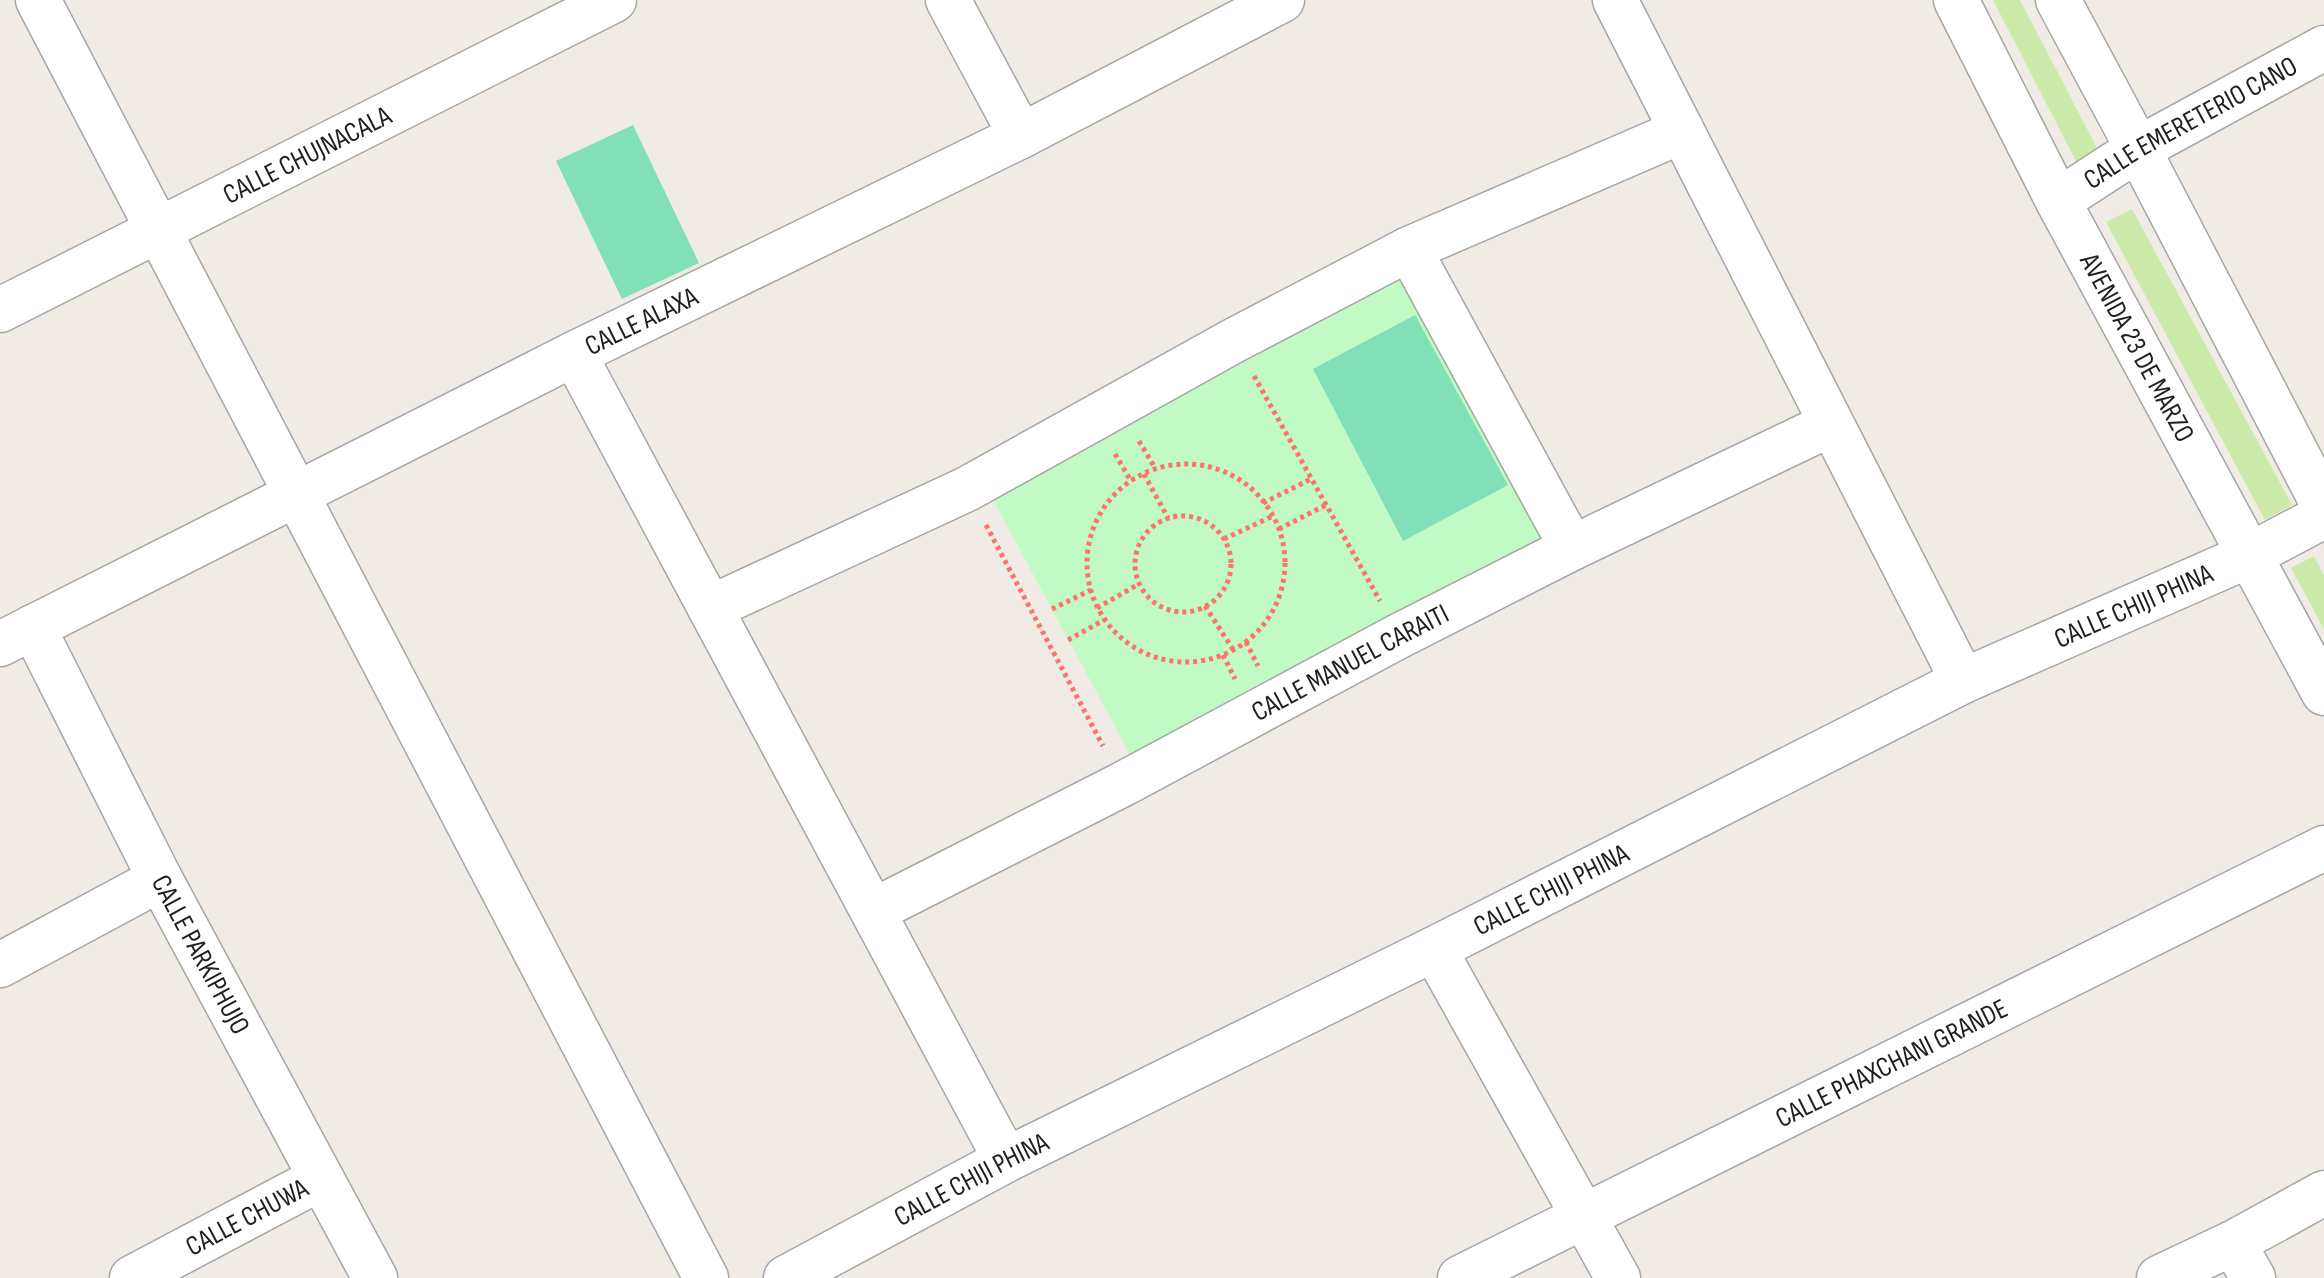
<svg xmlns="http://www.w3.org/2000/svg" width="2324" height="1278" font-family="'Sofia Sans Condensed',sans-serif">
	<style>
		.grass { fill: #cceaaa }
		.park { fill: #c1fac4 }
		.pitch { fill: #82e0b9 }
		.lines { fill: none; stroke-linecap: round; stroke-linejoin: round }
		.minor-casing { stroke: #a6a6a6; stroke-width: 47 }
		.path { stroke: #fc746a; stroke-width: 5; stroke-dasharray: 4 4; stroke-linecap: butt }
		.minor { stroke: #fff; stroke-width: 44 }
		.labels { text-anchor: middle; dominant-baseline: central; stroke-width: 8; stroke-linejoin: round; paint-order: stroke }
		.street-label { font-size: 28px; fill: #1f1f1f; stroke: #fff }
	</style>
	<rect width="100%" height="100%" fill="#f0ece5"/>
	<!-- grass -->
	<g class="grass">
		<path d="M1993 0H2020L2099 152 2077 163Z"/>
		<path d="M2132 209 2292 505 2265 520 2106 222Z"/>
		<path d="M2314 556 2324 575V629L2291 568Z"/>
	</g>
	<!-- park -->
	<path class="park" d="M1408 274 1551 543 1134 762 990 494Z"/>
	<!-- pitch -->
	<g class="pitch">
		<path d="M633 125 699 263 622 299 556 161Z"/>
		<path d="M1415 315 1508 485 1403 541 1313 369Z"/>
	</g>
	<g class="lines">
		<!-- minor casing -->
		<g class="minor-casing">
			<g id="minor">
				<path d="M38 0 706 1278"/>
				<path d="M948 0 1021 136"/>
				<path d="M1615 0 1963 681"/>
				<path id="s1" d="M1956 0 2058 201 2324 693"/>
				<path d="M2058 0 2138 149 2324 506"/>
				<path id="s2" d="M2058 201 2138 149 2324 48"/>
				<path d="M1409 249 1572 548"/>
				<path id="s3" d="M0 310 614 0"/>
				<path d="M574 354 1006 1160"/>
				<path d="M710 608 967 489 1233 341 1409 249 1682 131"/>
				<path id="s4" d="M33 627 160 879 375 1278"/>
				<path id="s5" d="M0 644 574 354 1021 136 1282 0"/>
				<path id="s6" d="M873 911 1123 784 1397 637 1572 548 1831 424"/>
				<path d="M1434 949 1618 1278"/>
				<path d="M0 965 160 879"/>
				<path d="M2233 1243 2253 1278"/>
				<path id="s7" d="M132 1278 321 1178"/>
				<path id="s8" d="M786 1278 1006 1160 1434 949 1963 681 2250 555 2324 516"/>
				<path id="s9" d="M1460 1278 2324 848"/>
				<path d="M2159 1278 2233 1243 2324 1193"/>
			</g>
		</g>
		<!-- path -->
		<g class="path">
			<path d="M1254 376 1380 601"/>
			<path d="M1139 441 1155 468"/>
			<path d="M1115 454 1131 481"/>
			<circle cx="1186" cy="563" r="99"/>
			<path d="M1144 474 1168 518"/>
			<path d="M1263 503 1311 479"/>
			<circle cx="1183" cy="564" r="48"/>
			<path d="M986 525 1103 746"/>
			<path d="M1279 529 1326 505"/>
			<path d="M1224 539 1273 516"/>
			<path d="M1205 606 1234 651"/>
			<path d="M1097 608 1139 584"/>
			<path d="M1052 609 1091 590"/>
			<path d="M1068 640 1104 620"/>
			<path d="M1246 642 1258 666"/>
			<path d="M1223 655 1235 679"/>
		</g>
		<!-- minor -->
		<use href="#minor" class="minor"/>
	</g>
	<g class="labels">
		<!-- street labels -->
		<g class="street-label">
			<text stroke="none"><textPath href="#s2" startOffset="154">CALLE EMERETERIO CANO</textPath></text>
			<text stroke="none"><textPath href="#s3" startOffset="344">CALLE CHUJNACALA</textPath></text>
			<text stroke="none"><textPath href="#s5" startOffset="718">CALLE ALAXA</textPath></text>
			<text stroke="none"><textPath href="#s1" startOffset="392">AVENIDA 23 DE MARZO</textPath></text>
			<text stroke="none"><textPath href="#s8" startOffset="1506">CALLE CHIJI PHINA</textPath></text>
			<text stroke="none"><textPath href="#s6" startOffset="538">CALLE MANUEL CARAITI</textPath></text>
			<text stroke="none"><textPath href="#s8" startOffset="858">CALLE CHIJI PHINA</textPath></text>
			<text stroke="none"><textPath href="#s4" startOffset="368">CALLE PARKIPHUJO</textPath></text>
			<text stroke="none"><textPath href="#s9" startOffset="482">CALLE PHAXCHANI GRANDE</textPath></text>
			<text stroke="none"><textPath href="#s8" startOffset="210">CALLE CHIJI PHINA</textPath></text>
			<text stroke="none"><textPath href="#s7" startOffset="130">CALLE CHUWA</textPath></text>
		</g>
	</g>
</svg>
